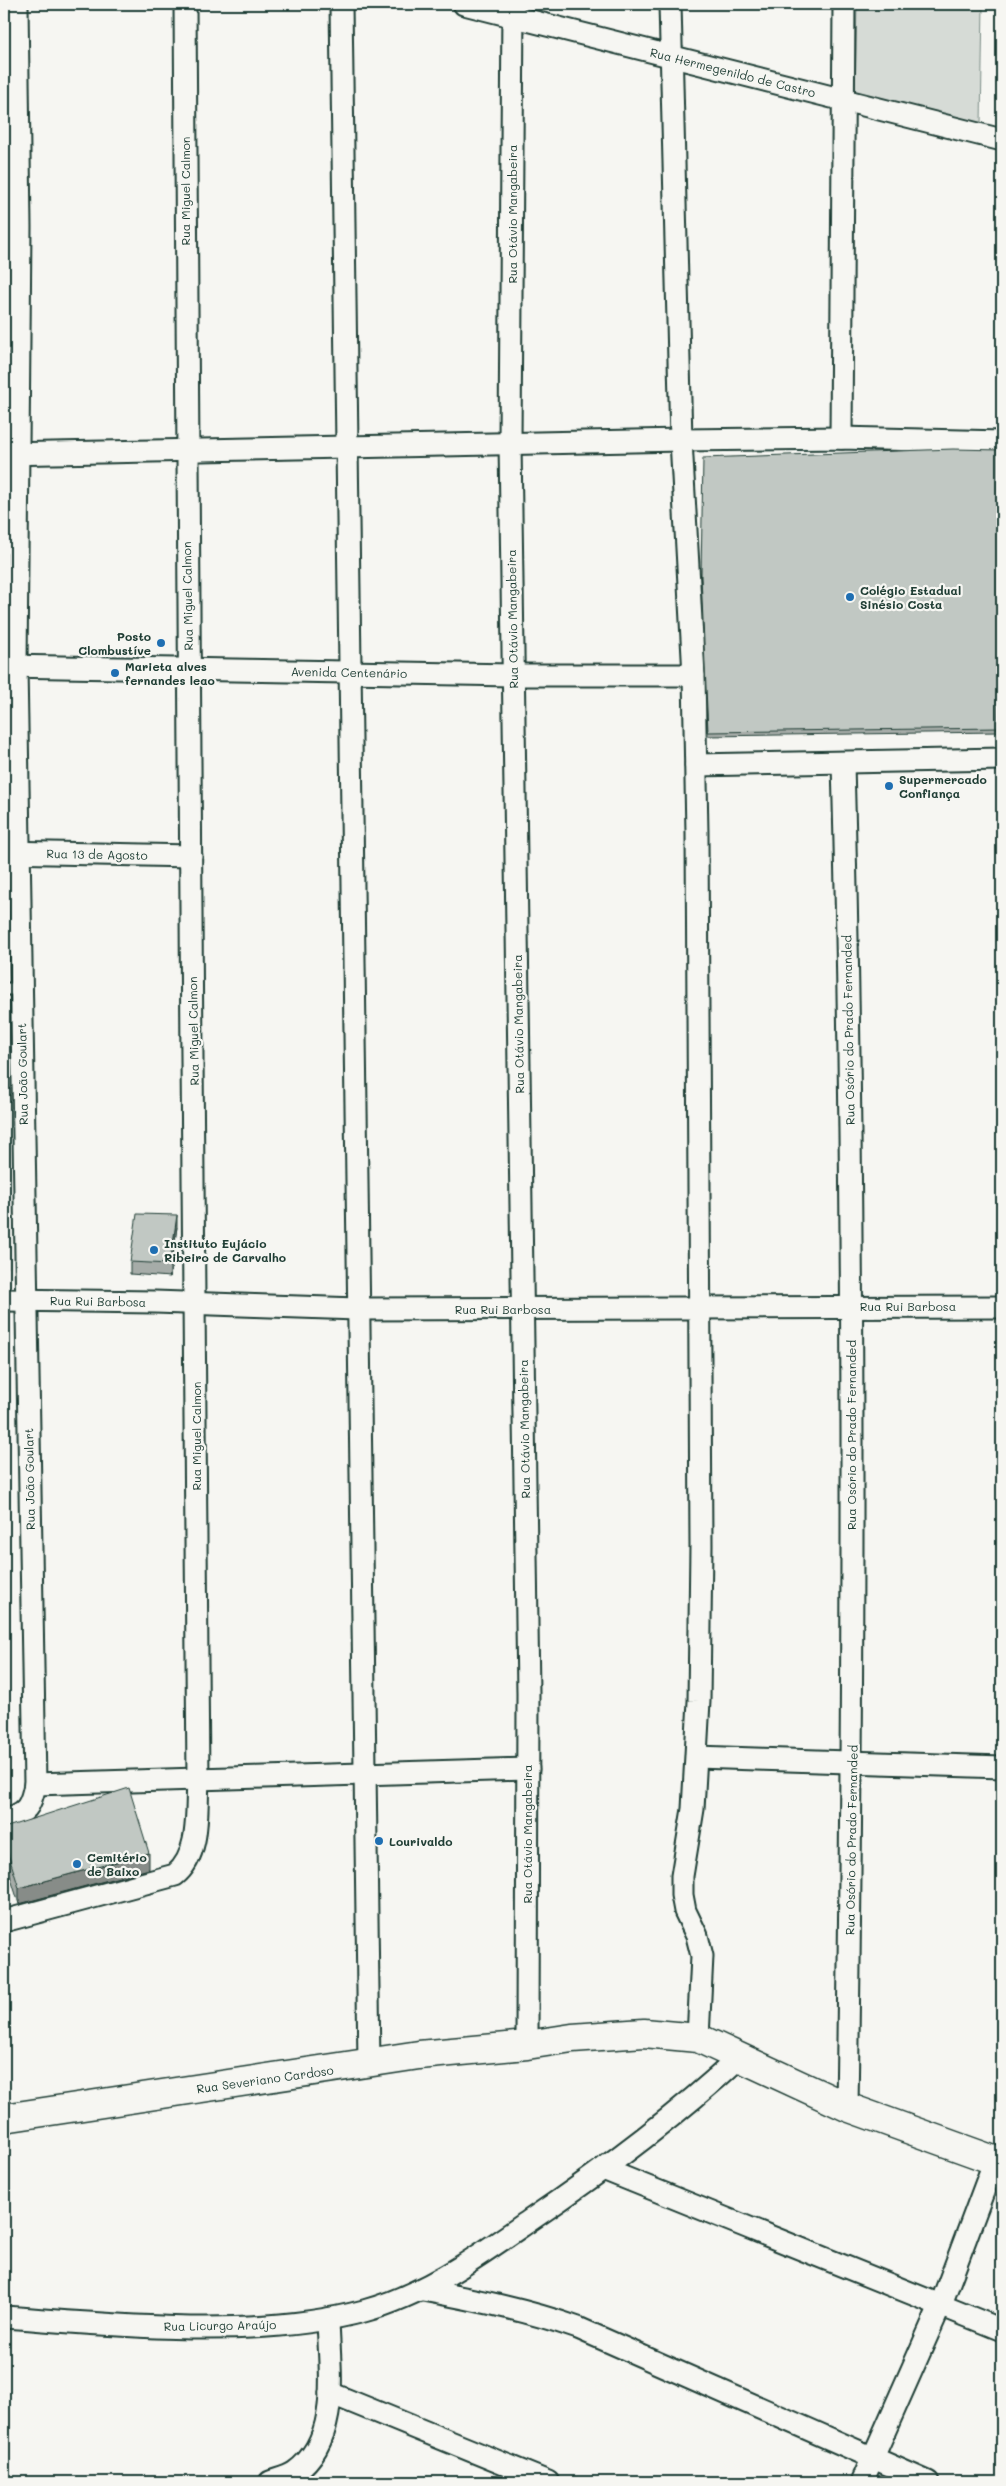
<svg xmlns="http://www.w3.org/2000/svg" width="1006" height="2486" font-family="Mali,sans-serif">
	<style>
		.built { fill: #e6e8e4 }
		.green { fill: #d6dbd6; stroke: #7a8c85 }
		.lines { fill: none; stroke-linecap: round; stroke-linejoin: round }
		.lane-casing { stroke: #1f3d34; stroke-width: 15 }
		.street-casing { stroke: #1f3d34; stroke-width: 25 }
		.secondary-casing { stroke: #1f3d34; stroke-width: 31 }
		.lane { stroke: #f6f6f2; stroke-width: 11 }
		.street { stroke: #f6f6f2; stroke-width: 21 }
		.secondary { stroke: #f6f6f2; stroke-width: 28 }
		.wall { fill: #a6aca8; stroke: #1f3d34 }
		.shaded-wall { fill: #878c88; stroke: #1f3d34 }
		.building { fill: #c1c8c3; stroke: #1f3d34 }
		.poi-dot { fill: #1f6fb2; stroke: #f6f6f2; stroke-width: 2 }
		.labels { text-anchor: middle; dominant-baseline: central; stroke-width: 4.5; stroke-linejoin: round; paint-order: stroke }
		.street-label { font-size: 12px; fill: #1f3d34; stroke: #f6f6f2 }
		.poi-label { font-size: 12px; font-weight: bold; fill: #1f3d34; stroke: #f6f6f2; text-anchor: start }
	</style>
	<rect width="100%" height="100%" fill="#f6f6f2"/>
	<filter id="ink" filterUnits="userSpaceOnUse"><feTurbulence type="fractalNoise" baseFrequency=".02" numOctaves="2"/><feDisplacementMap in="SourceGraphic" scale="10" xChannelSelector="R" yChannelSelector="G"/><feConvolveMatrix kernelMatrix="1 2 1 2 8 2 1 2 1" color-interpolation-filters="sRGB"/></filter>
	<g filter="url(#ink)">
		<!-- built -->
		<path class="built" d="M4 862H5L11 1268H4Z"/>
		<!-- green -->
		<path class="green" d="M857 4H983L981 124 855 94Z"/>
		<g class="lines">
			<!-- lane casing -->
			<g class="lane-casing">
				<path id="lane" d="M4 989H21"/>
			</g>
			<!-- street casing -->
			<g class="street-casing">
				<g id="street">
					<path d="M17 4 20 227 16 667 35 1784"/>
					<path d="M341 4C355 690 357 1377 369 2064"/>
					<path d="M464 4 1002 140"/>
					<path d="M513 4 510 443 528 1693 527 2045"/>
					<path d="M670 4 681 440 694 675 697 833 701 1546 699 1701 693 1809 682 1876V1895L685 1911 697 1936 702 1956 698 2038"/>
					<path d="M841 438 844 4"/>
					<path d="M4 454 681 440 841 438 1002 442"/>
					<path d="M4 666 513 675H694"/>
					<path d="M843 763C855 1211 854 1659 847 2107"/>
					<path d="M696 765 1002 759"/>
					<path d="M4 852 191 856"/>
					<path d="M4 1300 155 1302 357 1309 1002 1307"/>
					<path d="M697 1757 1002 1767"/>
					<path d="M4 1819C27 1814 31 1806 35 1784L528 1769"/>
					<path d="M4 1921 175 1875C201 1854 196 1811 198 1780 195 1188 185 596 185 4"/>
					<path d="M603 2169 1002 2330"/>
					<path d="M423 2290C476 2300 527 2310 578 2328L928 2482"/>
					<path d="M4 2317C116 2325 255 2340 364 2311 426 2294 477 2257 529 2221 603 2171 674 2118 740 2057"/>
					<path d="M330 2393 548 2482"/>
					<path d="M270 2482C278 2479 288 2477 295 2472 342 2438 329 2369 328 2319"/>
					<path d="M862 2482 941 2304 995 2160"/>
				</g>
			</g>
			<!-- secondary casing -->
			<g class="secondary-casing">
				<path id="secondary" d="M4 2118 419 2055 527 2045 572 2038 644 2033 698 2038 847 2107 1002 2163"/>
			</g>
			<!-- lane -->
			<use href="#lane" class="lane"/>
			<!-- street -->
			<use href="#street" class="street"/>
			<!-- secondary -->
			<use href="#secondary" class="secondary"/>
		</g>
		<!-- wall -->
		<g class="wall">
			<path d="M1001 450 998 732 708 736 701 580Z"/>
			<path d="M177 1227 170 1277 130 1274V1262Z"/>
			<path d="M4 1828 149 1869 19 1904 4 1857Z"/>
		</g>
		<!-- shaded-wall -->
		<g class="shaded-wall">
			<path d="M177 1215V1227L170 1277V1264Z"/>
			<path d="M149 1853V1869L19 1904V1888Z"/>
		</g>
		<!-- building -->
		<g class="building">
			<path d="M953 449 1001 450 998 728 708 732 701 576 703 458Z"/>
			<path d="M137 1214 177 1215 170 1264 130 1262Z"/>
			<path d="M129 1788 149 1853 19 1888 4 1841V1828Z"/>
		</g>
	</g>
	<!-- markers -->
	<g class="poi-dot">
		<circle cx="850" cy="597" r="5"/>
		<circle cx="161" cy="643" r="5"/>
		<circle cx="115" cy="673" r="5"/>
		<circle cx="889" cy="786" r="5"/>
		<circle cx="154" cy="1250" r="5"/>
		<circle cx="379" cy="1841" r="5"/>
		<circle cx="77" cy="1864" r="5"/>
	</g>
	<g class="labels">
		<!-- street labels -->
		<g class="street-label">
			<text transform="translate(733 72) rotate(14)">Rua Hermegenildo de Castro</text>
			<text transform="translate(185 191) rotate(-90)">Rua Miguel Calmon</text>
			<text transform="translate(512 214) rotate(-90)">Rua Otávio Mangabeira</text>
			<text transform="translate(187 596) rotate(-91)">Rua Miguel Calmon</text>
			<text transform="translate(512 619) rotate(-91)">Rua Otávio Mangabeira</text>
			<text transform="translate(349 672) rotate(1)">Avenida Centenário</text>
			<text transform="translate(97 854) rotate(1)">Rua 13 de Agosto</text>
			<text transform="translate(518 1024) rotate(-91)">Rua Otávio Mangabeira</text>
			<text transform="translate(848 1030) rotate(-91)">Rua Osório do Prado Fernanded</text>
			<text transform="translate(193 1031) rotate(-91)">Rua Miguel Calmon</text>
			<text transform="translate(22 1074) rotate(-91)">Rua João Goulart</text>
			<text transform="translate(98 1301) rotate(1)">Rua Rui Barbosa</text>
			<text x="908" y="1306">Rua Rui Barbosa</text>
			<text x="503" y="1309">Rua Rui Barbosa</text>
			<text transform="translate(524 1429) rotate(-91)">Rua Otávio Mangabeira</text>
			<text transform="translate(851 1435) rotate(-90)">Rua Osório do Prado Fernanded</text>
			<text transform="translate(196 1436) rotate(-90)">Rua Miguel Calmon</text>
			<text transform="translate(29 1479) rotate(-91)">Rua João Goulart</text>
			<text transform="translate(527 1834) rotate(-90)">Rua Otávio Mangabeira</text>
			<text transform="translate(851 1840) rotate(-89)">Rua Osório do Prado Fernanded</text>
			<text transform="translate(265 2079) rotate(-8)">Rua Severiano Cardoso</text>
			<text transform="translate(220 2325) rotate(-1)">Rua Licurgo Araújo</text>
		</g>
		<!-- poi labels -->
		<g class="poi-label">
			<text x="860" y="590">Colégio Estadual<tspan x="860" dy="14">Sinésio Costa</tspan></text>
			<text x="151" y="636" text-anchor="end">Posto<tspan x="151" dy="14">Clombustíve</tspan></text>
			<text x="125" y="666">Marieta alves<tspan x="125" dy="14">fernandes leao</tspan></text>
			<text x="899" y="779">Supermercado<tspan x="899" dy="14">Confiança</tspan></text>
			<text x="164" y="1243">Instituto Eujácio<tspan x="164" dy="14">Ribeiro de Carvalho</tspan></text>
			<text x="389" y="1841">Lourivaldo</text>
			<text x="87" y="1857">Cemitério<tspan x="87" dy="14">de Baixo</tspan></text>
		</g>
	</g>
	<!-- margin -->
	<rect width="1006" height="2486" fill="none" stroke="#f6f6f2" stroke-width="20"/>
	<rect x="10" y="10" width="986" height="2466" fill="none" stroke="#1f3d34" stroke-width="2" filter="url(#ink)"/>
</svg>
